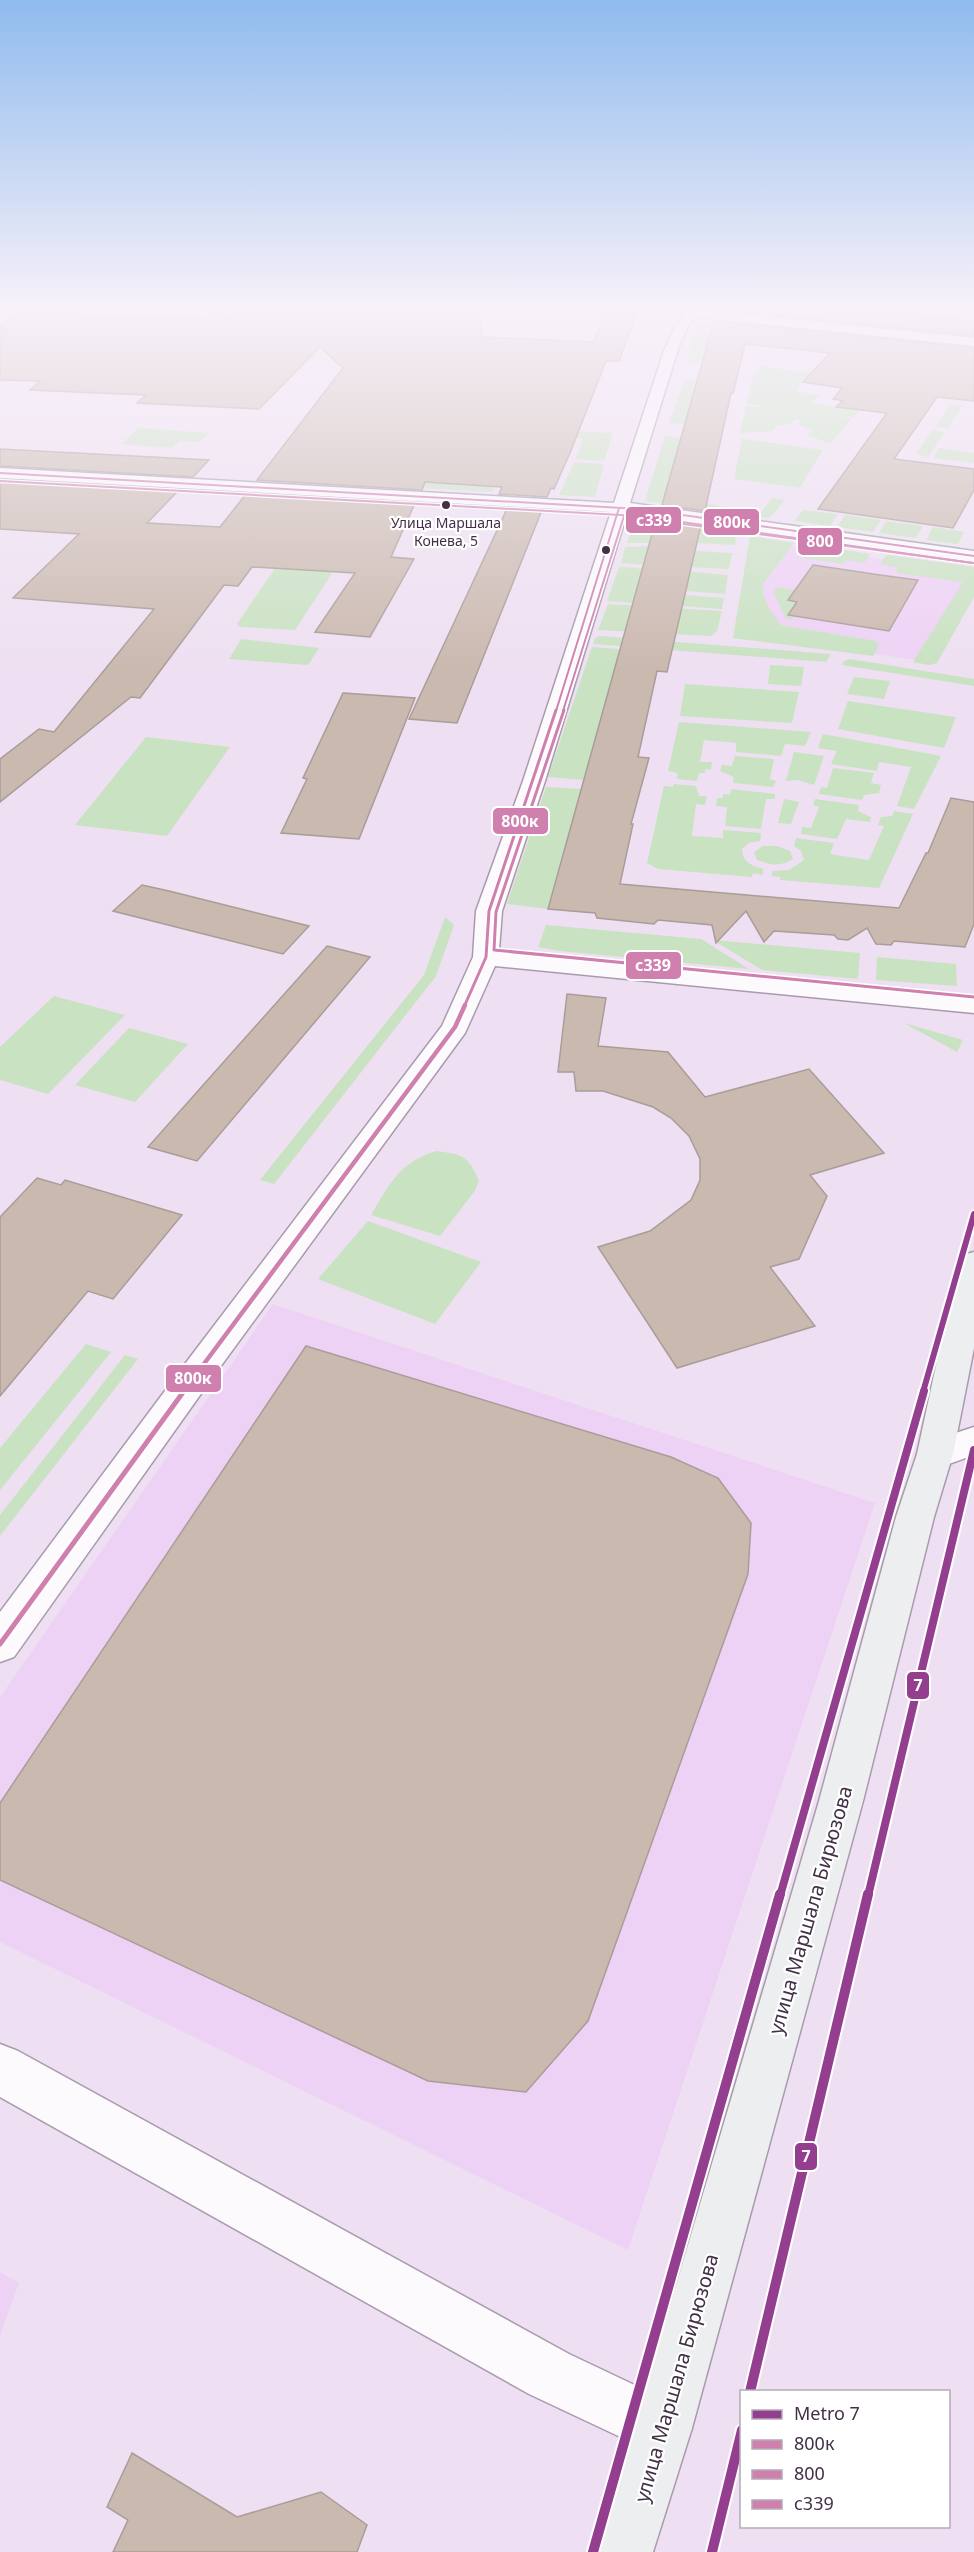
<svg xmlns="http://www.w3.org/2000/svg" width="974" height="2552" font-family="'Noto Sans',sans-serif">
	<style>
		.built { fill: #eed2f5 }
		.green { fill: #c9e2c2 }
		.building { fill: #cab9af; stroke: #a99c99; stroke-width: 1.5 }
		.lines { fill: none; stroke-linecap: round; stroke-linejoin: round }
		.minor-casing { stroke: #a99bad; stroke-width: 2 }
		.tertiary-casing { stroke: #a99bad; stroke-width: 3 }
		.secondary-casing { stroke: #a99bad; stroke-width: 3 }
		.minor { fill: #fcfafd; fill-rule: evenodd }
		.tertiary { fill: #fcfafd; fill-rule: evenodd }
		.secondary { fill: #eceef0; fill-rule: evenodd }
		.bus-1-far3-casing { stroke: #fff; stroke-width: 4.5 }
		.bus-1-far2-casing { stroke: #fff; stroke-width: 6 }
		.bus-1-far1-casing { stroke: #fff; stroke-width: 9 }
		.bus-1-casing { stroke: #fff; stroke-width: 10 }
		.bus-2-casing { stroke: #fff; stroke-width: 4.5 }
		.bus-3-far1-casing { stroke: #fff; stroke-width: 4.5 }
		.bus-3-casing { stroke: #fff; stroke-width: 6 }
		.bus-1-far3 { stroke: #d080af; stroke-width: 2 }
		.bus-1-far2 { stroke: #d080af; stroke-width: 3 }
		.bus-1-far1 { stroke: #d080af; stroke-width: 4.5 }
		.bus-1 { stroke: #d080af; stroke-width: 5 }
		.bus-2 { stroke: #d080af; stroke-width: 2 }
		.bus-3-far1 { stroke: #d080af; stroke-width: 2 }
		.bus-3 { stroke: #d080af; stroke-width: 3 }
		.metro-1-far2-casing { stroke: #fff; stroke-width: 10 }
		.metro-1-far1-casing { stroke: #fff; stroke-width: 12 }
		.metro-1-casing { stroke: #fff; stroke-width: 14 }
		.metro-1-far2 { stroke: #943e90; stroke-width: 6 }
		.metro-1-far1 { stroke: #943e90; stroke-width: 8 }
		.metro-1 { stroke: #943e90; stroke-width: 10 }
		.bus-dot { fill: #423047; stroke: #fff; stroke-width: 2 }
		.labels { text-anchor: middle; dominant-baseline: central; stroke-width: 4.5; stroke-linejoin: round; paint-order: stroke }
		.bus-label { font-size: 14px; fill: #423047; stroke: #fff }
		.near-street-label { font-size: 20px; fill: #423047; stroke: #fff }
		.line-badge { stroke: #fff; stroke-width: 2 }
		.badge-label { font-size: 16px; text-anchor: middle; font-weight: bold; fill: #fff }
	</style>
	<rect width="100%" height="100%" fill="#eee0f2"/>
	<!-- built -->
	<g class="built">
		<path d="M754 541 876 558 974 573 928 662 844 649 738 638Z"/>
		<path d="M273 1304 875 1503 628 2250 0 1942V1697Z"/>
		<path d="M0 2272 19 2283 0 2336Z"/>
	</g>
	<!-- green -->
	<g class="green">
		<path d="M706 324 713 326 703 363 686 362 698 325Z"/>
		<path d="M761 365 803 373 812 367 877 375 813 371 796 389 798 392 821 395 811 403 859 411 853 418 836 416 851 419 830 444 808 435 812 430 798 425 801 420 795 419 790 424 776 426 772 431 740 433 746 406 771 408 747 404 751 382Z"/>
		<path d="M684 380H698L685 424 669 423Z"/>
		<path d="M950 405H963L948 428 935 427Z"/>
		<path d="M139 428 209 433 200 442 180 441 172 448 121 444Z"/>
		<path d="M551 430 613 433 604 461 576 459 583 438 547 436Z"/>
		<path d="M932 430 945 432 928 457 916 454Z"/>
		<path d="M665 436 721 440V446L679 444 665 498 761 512 772 498 785 500 770 518 645 501Z"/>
		<path d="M742 439 823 450 800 488 734 479Z"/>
		<path d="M939 448 974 453V463L933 458Z"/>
		<path d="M574 462 604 464 595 497 559 495Z"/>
		<path d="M289 474 478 485 499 478 492 492 273 480Z"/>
		<path d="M803 510 838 514 830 526 795 521Z"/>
		<path d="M845 515 881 520 873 532 837 527Z"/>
		<path d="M640 518 736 533 735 545 696 543 697 536 653 534 650 543H627L635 521Z"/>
		<path d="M886 521 923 526 916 538 879 533Z"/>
		<path d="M787 523 960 547 959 550 786 525Z"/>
		<path d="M933 527 964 532 958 544 926 540Z"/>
		<path d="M750 536 794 543 763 584C762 599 771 613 781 625L876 641 879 645 873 656 733 638Z"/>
		<path d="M809 544 870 554 864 563 847 560 843 564 797 557 805 545Z"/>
		<path d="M650 546 644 565 621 563 625 547Z"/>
		<path d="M695 551 732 553 729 569 685 567Z"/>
		<path d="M286 552 344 555 295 630 240 627 237 624Z"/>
		<path d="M888 555 974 567V597L937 663 929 665 913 662 963 582 897 573V568L881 564 884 557Z"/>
		<path d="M619 567 643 568 634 603 607 601Z"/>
		<path d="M683 571 728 575 725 594 686 591Z"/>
		<path d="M776 587 795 590 789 600 797 602 788 614 793 616 791 620 786 619 774 594Z"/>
		<path d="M685 595 724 598 722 609 682 606Z"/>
		<path d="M608 604 722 611 717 631 711 636 598 630Z"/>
		<path d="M600 636 831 654 826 662 593 644 595 638Z"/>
		<path d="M241 639 319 648 308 665 229 659Z"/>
		<path d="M592 647 620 649 585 780 548 777Z"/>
		<path d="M850 659 974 679V686L842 665 844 661Z"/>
		<path d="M770 665 804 667 801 686 768 684Z"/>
		<path d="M854 677 890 681 884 699 847 694Z"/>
		<path d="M685 684 799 692 792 723 680 716Z"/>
		<path d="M848 701 956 717 944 748 838 729Z"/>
		<path d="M679 722 811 732 805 746 785 744 781 756 736 752V743L704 740 700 762H712L711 770 705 769V773H699L697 781 677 779 678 773 668 771Z"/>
		<path d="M823 734 941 756 914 809 897 806 911 767 879 762 877 771 831 764 837 751 818 748Z"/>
		<path d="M146 737 230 747 167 836 75 825Z"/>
		<path d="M794 752 824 756 814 785 797 780 786 781Z"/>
		<path d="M735 756 774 759 770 779 776 781 773 787 733 783 734 777 720 771 722 765 732 766Z"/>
		<path d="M833 768 874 773 871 783 881 785 879 793 864 795 862 800 819 794 821 787 827 788Z"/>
		<path d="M674 784 696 786 699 796H707L705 805 696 804 692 836 723 838V830L761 833 760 841 749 843 742 849C743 863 751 865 763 869V875L753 873 752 877 658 869 647 863 664 786 673 787Z"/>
		<path d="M546 787 583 789 548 909 507 904Z"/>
		<path d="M731 789 775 794V799H766L761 829 725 826 727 807 716 806 717 798H723V794L730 795Z"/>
		<path d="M784 799 799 802 791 824 778 823Z"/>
		<path d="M815 799 859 805 858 811 871 817 870 822 846 819 837 839 801 834 802 827 811 828 819 807 813 805Z"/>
		<path d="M894 811 913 814 879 888 780 880 781 877 771 876 773 871 789 870 804 860 801 851 794 846 796 838 834 843 830 854 869 860 884 826 878 825 881 817 892 816Z"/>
		<path d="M763 846H777L790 851 793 859C780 867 770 865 757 860L754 852Z"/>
		<path d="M445 917 454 925 436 976 274 1184 260 1180 424 975Z"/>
		<path d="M546 925 701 939 749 969 560 951 538 947Z"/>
		<path d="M713 940 860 953 858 979 762 970Z"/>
		<path d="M877 957 956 964 957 986 876 980Z"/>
		<path d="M54 996 125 1015 48 1094 0 1080V1047Z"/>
		<path d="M904 1023 963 1040 957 1052Z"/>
		<path d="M129 1028 188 1044 135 1102 75 1085Z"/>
		<path d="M436 1151C462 1154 469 1156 479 1181L474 1192 440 1236 371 1215C390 1184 398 1163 436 1151Z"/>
		<path d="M368 1221 481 1262 435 1324 318 1279Z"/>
		<path d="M86 1344 111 1352 0 1490V1448Z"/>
		<path d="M125 1355 138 1359 0 1536V1515Z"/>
	</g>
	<!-- building -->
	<g class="building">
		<path d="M209 311H480L481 337 593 342 606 311H638L619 361H606L570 453 554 489 551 488 547 497 499 494 502 487 425 482 422 490 257 480 343 368 320 347 259 409 137 403 146 395 30 390 40 381 0 380V325L20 312 231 321Z"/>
		<path d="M736 311H887L974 321V336Z"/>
		<path d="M714 321 974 348V401L937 397 894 459 974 469V490L953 528 818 509 887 413 836 407 843 401 833 399 842 388 803 382 830 353 745 344 733 393H731L705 511 662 505Z"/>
		<path d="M0 449 209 460 193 477 0 466Z"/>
		<path d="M0 480 179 490 147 523 220 527 246 494 415 503 391 557 414 559 370 637 315 632 355 573 252 567 238 586 224 585 140 698 131 697 0 802V759L39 729 54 732 154 609 13 598 79 534 0 529Z"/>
		<path d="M501 508 542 510 457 723 409 719 506 511Z"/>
		<path d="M658 520 701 525 667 672 657 671 638 757 649 758 631 824H633L620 884 899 908 926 853H928L951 798 974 802V924L965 947 894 941 891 945 876 944 867 928 848 940 838 939 834 935 774 931 764 942 746 911 716 943 712 925 658 920 654 924 597 918 595 913 548 909 652 534H654Z"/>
		<path d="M813 565 880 575 918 580 889 631 788 615 797 602 788 600Z"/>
		<path d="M343 693 415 698 359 839 281 833 307 779 303 778Z"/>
		<path d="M142 885 169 891 309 926 283 954 113 911Z"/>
		<path d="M327 946 370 957 197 1161 148 1147Z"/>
		<path d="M567 994 606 998 598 1046 668 1052 705 1097 809 1069 884 1153 810 1175 827 1196 799 1259 770 1267 815 1326 677 1368 598 1247 650 1231 691 1200 700 1180V1159L689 1136 671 1118 653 1107 603 1091H576L574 1072H558Z"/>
		<path d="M37 1178 61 1185 65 1180 182 1215 113 1299 88 1291 0 1396V1217Z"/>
		<path d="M306 1346 671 1457 718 1478 751 1523 748 1574 588 2021 526 2092 428 2081 0 1880V1803Z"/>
		<path d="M132 2453 237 2517 321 2492 367 2525 357 2552H113L128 2520 107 2507Z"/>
	</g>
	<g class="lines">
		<!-- minor casing -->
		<g class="minor-casing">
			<path id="minor" d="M688 311H711L974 338V346L693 317 689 315Z"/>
		</g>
		<!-- tertiary casing -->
		<g class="tertiary-casing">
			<g id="tertiary">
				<path d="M688 311H701L689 324 680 343 630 503 974 551V561L627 513 545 781 502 911 499 950 974 997V1013L495 966 465 1033 215 1374 14 1657 0 1662V1612L191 1356 442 1026 473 957 476 911 523 781 611 512 0 478V468L614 503 664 351 674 329Z"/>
				<path d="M974 1427V1455L935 1469 922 1464 917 1454 922 1444Z"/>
				<path d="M0 2044 18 2051 569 2354 683 2408 692 2428 683 2448 663 2457 529 2394 0 2097Z"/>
			</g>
		</g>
		<!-- secondary casing -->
		<g class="secondary-casing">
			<path id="secondary" d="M974 1252V1348L953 1454 934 1517 863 1801 692 2428 653 2552H593L634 2428 819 1801 896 1517 917 1454 958 1263 962 1255Z"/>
		</g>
		<!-- minor -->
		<use href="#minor" class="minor"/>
		<!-- tertiary -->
		<use href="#tertiary" class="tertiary"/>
		<!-- secondary -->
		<use href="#secondary" class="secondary"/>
		<!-- bus-1-far3 casing -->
		<g class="bus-1-far3-casing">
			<g id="bus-1-far3">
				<path d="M0 473 640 509 974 556"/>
				<path d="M556 711 619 508"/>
			</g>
		</g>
		<!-- bus-1-far2 casing -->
		<g class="bus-1-far2-casing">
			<path id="bus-1-far2" d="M464 1007 486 957 489 911 556 710"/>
		</g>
		<!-- bus-1-far1 casing -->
		<g class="bus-1-far1-casing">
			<path id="bus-1-far1" d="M183 1392 455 1027 465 1005"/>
		</g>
		<!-- bus-1 casing -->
		<g class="bus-1-casing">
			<path id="bus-1" d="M0 1644 184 1391"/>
		</g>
		<!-- bus-2 casing -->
		<g class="bus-2-casing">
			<path id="bus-2" d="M0 481 639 516 973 563"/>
		</g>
		<!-- bus-3-far1 casing -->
		<g class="bus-3-far1-casing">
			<path id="bus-3-far1" d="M563 711 624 516 973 563"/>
		</g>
		<!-- bus-3 casing -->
		<g class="bus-3-casing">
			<path id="bus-3" d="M564 710 496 912 494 950 974 997"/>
		</g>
		<!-- bus-1-far3 -->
		<use href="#bus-1-far3" class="bus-1-far3"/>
		<!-- bus-1-far2 -->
		<use href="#bus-1-far2" class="bus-1-far2"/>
		<!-- bus-1-far1 -->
		<use href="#bus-1-far1" class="bus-1-far1"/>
		<!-- bus-1 -->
		<use href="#bus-1" class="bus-1"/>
		<!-- bus-2 -->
		<use href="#bus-2" class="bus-2"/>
		<!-- bus-3-far1 -->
		<use href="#bus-3-far1" class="bus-3-far1"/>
		<!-- bus-3 -->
		<use href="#bus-3" class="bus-3"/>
		<!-- metro-1-far2 casing -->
		<g class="metro-1-far2-casing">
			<path id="metro-1-far2" d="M923 1392 974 1214"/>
		</g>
		<!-- metro-1-far1 casing -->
		<g class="metro-1-far1-casing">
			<g id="metro-1-far1">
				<path d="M780 1896 924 1391"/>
				<path d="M868 1896 974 1450"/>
			</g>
		</g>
		<!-- metro-1 casing -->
		<g class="metro-1-casing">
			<g id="metro-1">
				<path d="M750 2392 868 1894"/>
				<path d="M593 2552 780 1894"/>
				<path d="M712 2552 742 2430"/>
			</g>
		</g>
		<!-- metro-1-far2 -->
		<use href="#metro-1-far2" class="metro-1-far2"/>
		<!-- metro-1-far1 -->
		<use href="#metro-1-far1" class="metro-1-far1"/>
		<!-- metro-1 -->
		<use href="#metro-1" class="metro-1"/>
	</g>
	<!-- sky -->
	<linearGradient id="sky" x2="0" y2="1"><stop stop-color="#90bbee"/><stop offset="0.46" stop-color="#f7f1f9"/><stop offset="1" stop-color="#f7f1f9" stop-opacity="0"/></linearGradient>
	<rect width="974" height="669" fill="url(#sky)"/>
	<!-- markers -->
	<g class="bus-dot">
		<circle cx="446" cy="505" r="5"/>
		<circle cx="606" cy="550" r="5"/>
	</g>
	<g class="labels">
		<!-- bus labels -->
		<g class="bus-label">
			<text x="446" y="522">Улица Маршала<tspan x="446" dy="18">Конева, 5</tspan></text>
		</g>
		<!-- near-street labels -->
		<g class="near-street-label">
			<text transform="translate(810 1910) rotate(-74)">улица Маршала Бирюзова</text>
			<text transform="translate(676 2378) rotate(-74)">улица Маршала Бирюзова</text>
		</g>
	</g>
	<g class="line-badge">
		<rect x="625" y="506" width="57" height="28" rx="6" fill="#d080af"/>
		<rect x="703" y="508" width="57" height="28" rx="6" fill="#d080af"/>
		<rect x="797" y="527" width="46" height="29" rx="6" fill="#d080af"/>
		<rect x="492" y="807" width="57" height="28" rx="6" fill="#d080af"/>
		<rect x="625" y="951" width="57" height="29" rx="6" fill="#d080af"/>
		<rect x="165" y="1364" width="57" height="29" rx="6" fill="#d080af"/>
		<rect x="906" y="1671" width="24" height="29" rx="6" fill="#943e90"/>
		<rect x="794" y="2142" width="24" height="29" rx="6" fill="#943e90"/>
	</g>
	<g class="badge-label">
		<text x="654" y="526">с339</text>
		<text x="732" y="528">800к</text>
		<text x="820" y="547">800</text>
		<text x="520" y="827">800к</text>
		<text x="653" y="971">с339</text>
		<text x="193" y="1384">800к</text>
		<text x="918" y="1691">7</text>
		<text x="806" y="2162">7</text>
	</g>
	<!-- legend -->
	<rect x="740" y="2390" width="210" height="138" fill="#ffffff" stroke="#b3acb5" stroke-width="1.5"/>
	<rect x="752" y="2410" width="30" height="9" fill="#943e90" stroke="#b3acb5" stroke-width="1.5"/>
	<text x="794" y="2420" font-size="18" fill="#423047">Metro 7</text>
	<rect x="752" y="2440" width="30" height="9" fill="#d080af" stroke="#b3acb5" stroke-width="1.5"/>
	<text x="794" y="2450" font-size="18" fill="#423047">800к</text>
	<rect x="752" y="2470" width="30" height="9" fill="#d080af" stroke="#b3acb5" stroke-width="1.5"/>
	<text x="794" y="2480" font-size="18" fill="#423047">800</text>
	<rect x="752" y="2500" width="30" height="9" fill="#d080af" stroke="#b3acb5" stroke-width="1.5"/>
	<text x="794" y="2510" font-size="18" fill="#423047">с339</text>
</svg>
